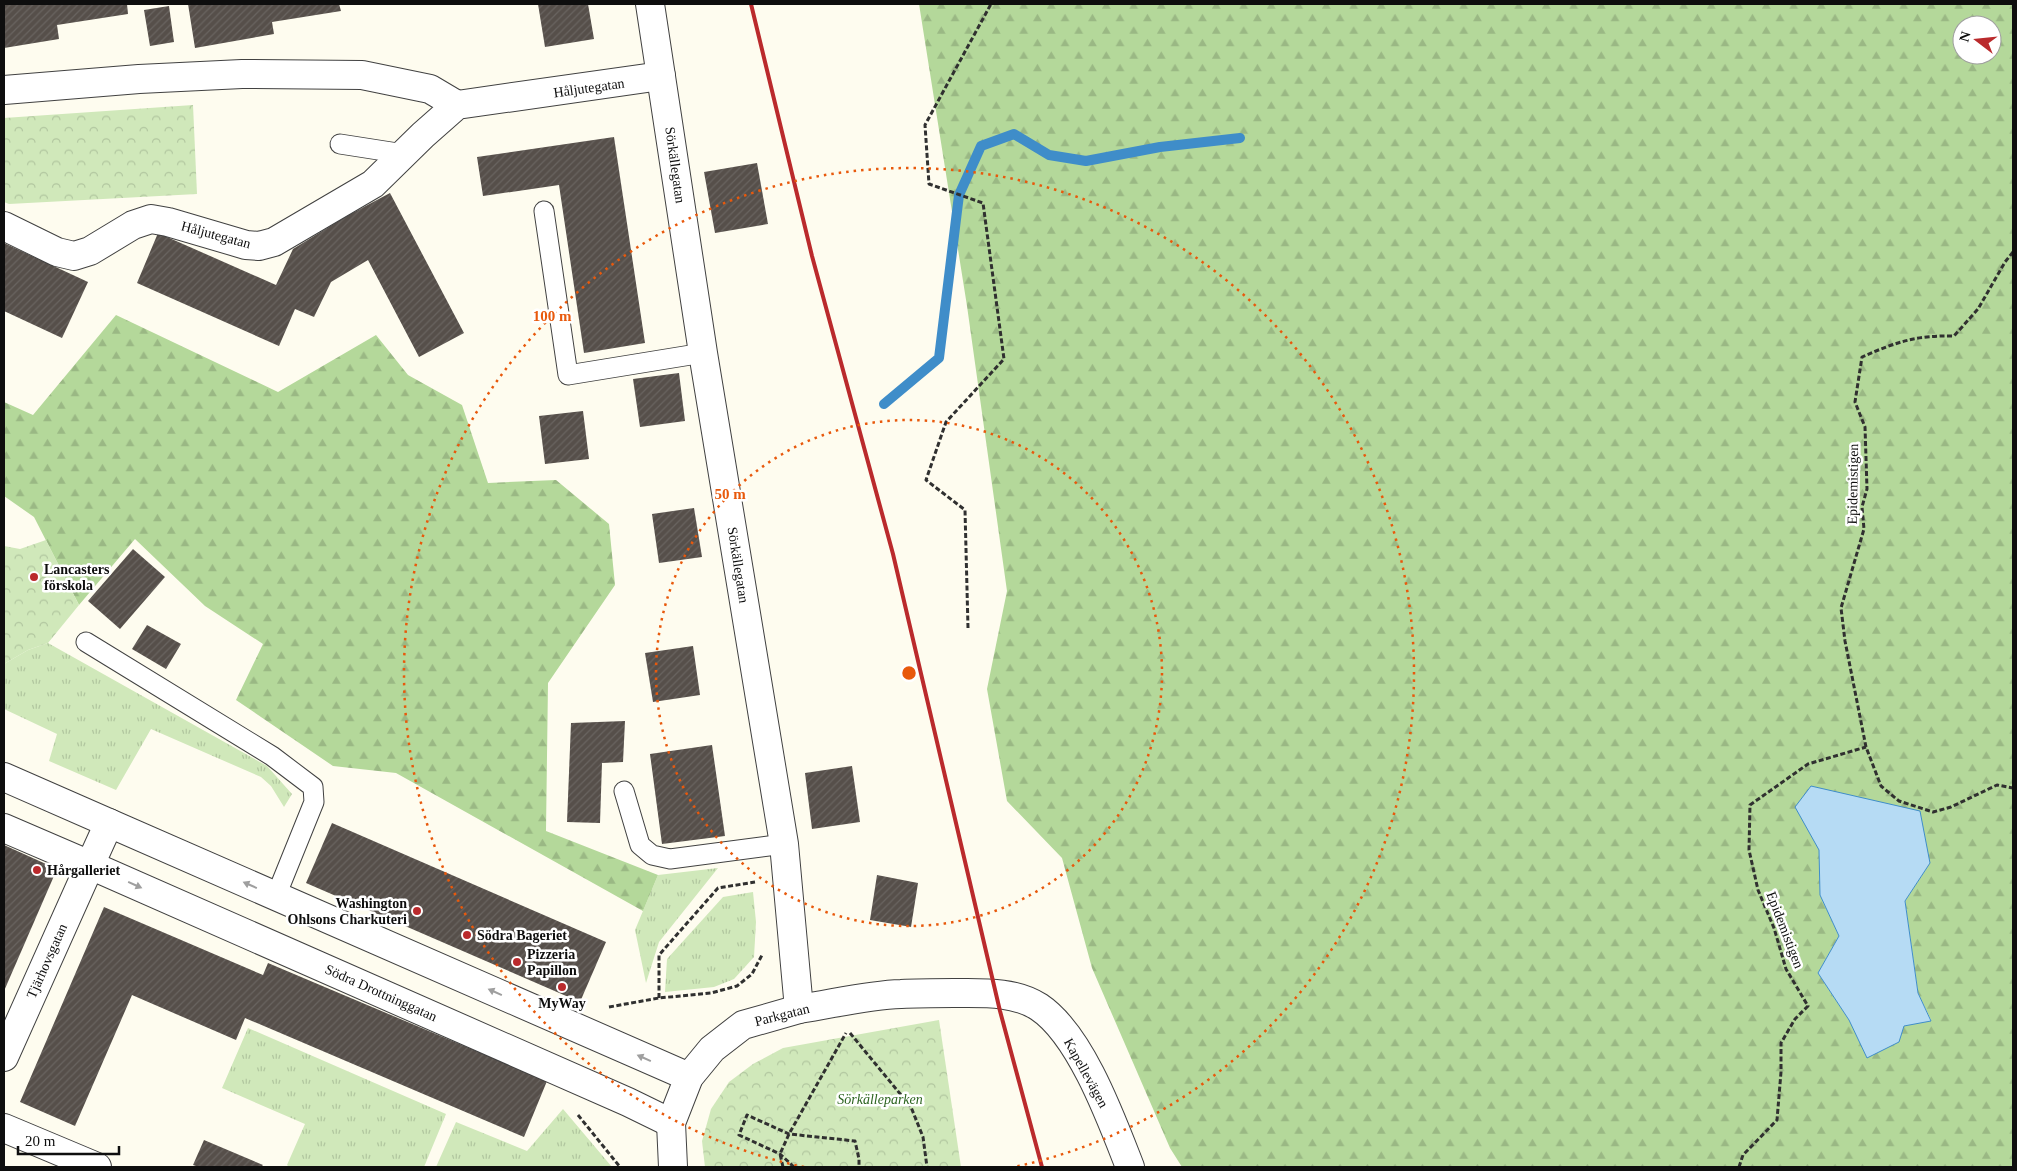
<svg xmlns="http://www.w3.org/2000/svg" width="2017" height="1171" font-family="'Times New Roman',serif">
	<style>
		.grass { fill: url(#grass-tufts) }
		.forest { fill: url(#forest-firs); fill-rule: evenodd }
		.park { fill: url(#park-crowns) }
		.water { fill: #b6dbf4; stroke: #3f8dc9 }
		.lines { fill: none; stroke-linecap: round; stroke-linejoin: round }
		.stream { stroke: #3f8dc9; stroke-width: 10 }
		.building { fill: url(#building-hatch) }
		.service-casing { stroke: #414141; stroke-width: 21 }
		.minor-casing { stroke: #414141; stroke-width: 30 }
		.tertiary-casing { stroke: #414141; stroke-width: 30 }
		.path { stroke: #303030; stroke-width: 3; stroke-dasharray: 5 2.5; stroke-linecap: butt }
		.service { stroke: #fff; stroke-width: 19 }
		.minor { stroke: #fff; stroke-width: 28 }
		.tertiary { stroke: #fff; stroke-width: 28 }
		.rail { stroke: #ba2a2c; stroke-width: 4 }
		.oneway { fill: #9f9f9f }
		.ring { fill: none; stroke: #e8590c; stroke-width: 2.5; stroke-dasharray: 2.5 5 }
		.poi-dot { fill: #ba2a2c; stroke: #fff; stroke-width: 2 }
		.labels { text-anchor: middle; dominant-baseline: central; stroke-width: 5; stroke-linejoin: round; paint-order: stroke }
		.street-label { font-size: 14px; fill: #0e0e0e; stroke: #fff }
		.poi-label { font-size: 14px; font-weight: bold; fill: #0e0e0e; stroke: #fff; text-anchor: start }
		.park-label { font-size: 14px; font-style: italic; fill: #2c6420; stroke: #fff }
		.centre { fill: #e8590c; stroke: #fff; stroke-width: 2.5 }
		.ring-label { font-size: 15px; text-anchor: middle; font-weight: bold; fill: #e8590c; stroke: #fff; stroke-width: 5; stroke-linejoin: round; paint-order: stroke }
	</style>
	<defs>
		<pattern id="grass-tufts" width="24" height="20" patternUnits="userSpaceOnUse" patternTransform="scale(1.25)"><rect width="24" height="20" fill="#d0e8ba"/><path d="M3 7l-1-3M5 7V3M7 7l1-3M15 17l-1-3M17 17v-4M19 17l1-3" fill="none" stroke="#b1c69f"/></pattern>
		<pattern id="forest-firs" width="22" height="20" patternUnits="userSpaceOnUse" patternTransform="scale(1.25)"><rect width="22" height="20" fill="#b4d89a"/><path d="M5 1l3.5 6h-7zM16 11l3.5 6h-7z" fill="#9ab884"/></pattern>
		<pattern id="park-crowns" width="20" height="18" patternUnits="userSpaceOnUse" patternTransform="scale(1.25)"><rect width="20" height="18" fill="#d0e8ba"/><path d="M2 6a3 3 0 1 1 6 0M12 15a3 3 0 1 1 6 0" fill="none" stroke="#b1c69f"/></pattern>
		<pattern id="building-hatch" width="6" height="6" patternUnits="userSpaceOnUse" patternTransform="scale(1.25)"><rect width="6" height="6" fill="#564f4a"/><path d="M-1 1l2-2M0 6l6-6M5 7l2-2" fill="none" stroke="#696460"/></pattern>
	</defs>
	<rect width="100%" height="100%" fill="#fefcef"/>
	<!-- grass -->
	<g class="grass">
		<path d="M48 643 267 766 292 794 284 807 271 786 261 777 151 729 116 790 49 761 57 734 4 709V664L28 650Z"/>
		<path d="M718 868 659 942 646 983 635 930 658 875Z"/>
		<path d="M753 892 756 922 754 957 734 979 714 987 665 992 667 959 723 897Z"/>
		<path d="M248 1028 446 1114 424 1167H289L287 1165 305 1124 222 1088Z"/>
		<path d="M563 1109 612 1167H436L456 1122 527 1151Z"/>
	</g>
	<!-- forest -->
	<g class="forest">
		<path d="M919 4H2013V1167H1182L1170 1148 1092 968 1062 858 1007 801 987 689 1007 591 967 306ZM1962 25H1992V55H1962ZM1819 850 1930 863 1905 901 1918 993 1931 1020 1904 1026 1867 1057 1849 1020 1818 973 1839 936 1820 895Z"/>
		<path d="M116 315 278 392 376 335 408 375 462 405 488 483 556 480 609 524 615 585 548 683 546 831 658 875 643 911 396 773 333 766 236 700 263 644 205 606 135 539 79 605 34 517 4 496V402L33 415Z"/>
	</g>
	<!-- park -->
	<g class="park">
		<path d="M193 105 197 194 9 204 4 202V118Z"/>
		<path d="M46 540 79 605 48 643 28 650 4 664V546L20 549Z"/>
		<path d="M939 1020 961 1167H705L702 1141 711 1109 729 1082 753 1064 783 1048Z"/>
	</g>
	<!-- water -->
	<path class="water" d="M1811 786 1920 811 1930 863 1905 901 1918 993 1931 1021 1904 1026 1899 1042 1867 1058 1849 1020 1818 973 1839 936 1820 895 1819 850 1795 807Z"/>
	<g class="lines">
		<!-- stream -->
		<path class="stream" d="M884 404 939 358 959 195 981 146 1014 134 1049 155 1086 161 1160 147 1240 138"/>
	</g>
	<!-- building -->
	<g class="building">
		<path d="M4 4H127L128 14 57 25 59 39 4 48Z"/>
		<path d="M188 4H339L341 11 272 22 274 34 195 48Z"/>
		<path d="M538 4H588L594 39 545 47Z"/>
		<path d="M169 6 174 42 150 46 144 10Z"/>
		<path d="M614 137 645 343 584 353 559 185 483 196 477 157Z"/>
		<path d="M757 163 768 224 715 233 704 172Z"/>
		<path d="M390 193 464 333 419 357 368 260 331 282 314 317 295 309 279 346 137 283 158 233 276 285 293 249 345 217Z"/>
		<path d="M4 243 88 282 62 338 4 311Z"/>
		<path d="M679 373 685 421 640 427 633 379Z"/>
		<path d="M583 411 589 459 545 464 539 416Z"/>
		<path d="M694 508 702 557 659 563 652 514Z"/>
		<path d="M133 549 165 577 120 629 88 601Z"/>
		<path d="M147 625 181 644 166 669 132 649Z"/>
		<path d="M693 646 700 695 653 702 645 653Z"/>
		<path d="M625 721 623 762 602 763 600 823 567 822 571 723Z"/>
		<path d="M712 745 725 836 662 844 650 754Z"/>
		<path d="M852 766 860 822 812 829 805 773Z"/>
		<path d="M332 823 606 942 580 1002 306 883Z"/>
		<path d="M4 845 57 869 4 991Z"/>
		<path d="M877 875 918 883 911 927 870 920Z"/>
		<path d="M104 907 263 975 268 963 547 1081 524 1137 245 1018 236 1040 132 995 75 1126 20 1102Z"/>
		<path d="M204 1140 263 1165 261 1167H199L193 1165Z"/>
	</g>
	<g class="lines">
		<!-- service casing -->
		<g class="service-casing">
			<g id="service">
				<path d="M340 144 404 154"/>
				<path d="M544 211 568 375 703 353"/>
				<path d="M86 642 272 756 313 787 314 802 276 896"/>
				<path d="M624 791 640 845 652 855 670 859 784 844"/>
			</g>
		</g>
		<!-- minor casing -->
		<g class="minor-casing">
			<g id="minor">
				<path d="M4 90 139 79 242 74 362 75 430 89 457 105"/>
				<path d="M4 226 57 252 74 256 90 251 133 225 151 219 168 222 246 245 259 246 274 242 373 184 423 135 457 105 661 76"/>
				<path d="M4 777 109 823"/>
				<path d="M4 828 90 865 4 1057"/>
				<path d="M799 1009C833 1004 867 995 901 994 919 993 936 993 954 993 983 993 1014 991 1039 1007 1081 1035 1112 1121 1130 1167"/>
				<path d="M671 1123 628 1102 90 865 109 823 689 1077"/>
				<path d="M4 1128 97 1167"/>
			</g>
		</g>
		<!-- tertiary casing -->
		<g class="tertiary-casing">
			<path id="tertiary" d="M650 4 703 353 784 844 799 1009 743 1025 712 1049 689 1077 671 1123 673 1167"/>
		</g>
		<!-- path -->
		<g class="path">
			<path d="M2013 252 2005 262 1978 309 1954 336C1917 335 1896 342 1862 357L1855 402 1865 427 1867 489 1862 507 1864 529 1841 608 1845 641 1866 747 1881 786 1899 801 1933 812 1951 807 1997 785 2013 788"/>
			<path d="M968 628 965 510 926 480 946 422 1004 359 983 203 929 184 925 125 991 4"/>
			<path d="M659 998V955L718 888 755 882"/>
			<path d="M609 1007 659 998 711 993 737 986 752 974 762 955"/>
			<path d="M850 1033 911 1107 923 1137 927 1167"/>
			<path d="M578 1115 620 1167"/>
			<path d="M783 1167 780 1154 789 1134 846 1033"/>
			<path d="M794 1167 780 1154 739 1135 747 1115 789 1134 855 1141 859 1159V1167"/>
			<path d="M1739 1167 1743 1155 1777 1120 1781 1072V1043L1795 1019 1808 1006 1786 969 1774 928 1758 890 1749 850 1750 805 1808 764 1866 747"/>
		</g>
		<!-- service -->
		<use href="#service" class="service"/>
		<!-- minor -->
		<use href="#minor" class="minor"/>
		<!-- tertiary -->
		<use href="#tertiary" class="tertiary"/>
		<!-- rail -->
		<path class="rail" d="M751 4 812 256 893 554 1000 1011 1042 1167"/>
	</g>
	<!-- one-way arrows -->
	<defs><path id="oneway-solid" d="M-6-.8H1V-3.2L6.5 0L1 3.2V.8H-6Z" transform="scale(1.25)"/></defs>
	<g class="oneway">
		<use href="#oneway-solid" transform="translate(135 885) rotate(24)"/>
		<use href="#oneway-solid" transform="translate(250 885) rotate(-156)"/>
		<use href="#oneway-solid" transform="translate(495 992) rotate(-156)"/>
		<use href="#oneway-solid" transform="translate(644 1058) rotate(-156)"/>
	</g>
	<!-- distance rings -->
	<g class="ring">
		<circle cx="909" cy="673" r="253"/>
		<path d="M804 1167A505 505 0 1 1 1014 1167"/>
	</g>
	<!-- markers -->
	<g class="poi-dot">
		<circle cx="34" cy="577" r="5"/>
		<circle cx="37" cy="870" r="5"/>
		<circle cx="417" cy="911" r="5"/>
		<circle cx="467" cy="935" r="5"/>
		<circle cx="517" cy="962" r="5"/>
		<circle cx="562" cy="987" r="5"/>
	</g>
	<g class="labels">
		<!-- street labels -->
		<g class="street-label">
			<text transform="translate(589 88) rotate(-8)">Håljutegatan</text>
			<text transform="translate(675 165) rotate(82)">Sörkällegatan</text>
			<text transform="translate(216 235) rotate(15)">Håljutegatan</text>
			<text transform="translate(1853 484) rotate(-89)">Epidemistigen</text>
			<text transform="translate(738 565) rotate(81)">Sörkällegatan</text>
			<text transform="translate(1785 930) rotate(69)">Epidemistigen</text>
			<text transform="translate(47 961) rotate(-66)">Tjärhovsgatan</text>
			<text transform="translate(381 993) rotate(24)">Södra Drottninggatan</text>
			<text transform="translate(782 1015) rotate(-14)">Parkgatan</text>
			<text transform="translate(1086 1073) rotate(61)">Kapellevägen</text>
		</g>
		<!-- poi labels -->
		<g class="poi-label">
			<text x="44" y="569">Lancasters<tspan x="44" dy="16">förskola</tspan></text>
			<text x="47" y="870">Hårgalleriet</text>
			<text x="407" y="903" text-anchor="end">Washington<tspan x="407" dy="16">Ohlsons Charkuteri</tspan></text>
			<text x="477" y="935">Södra Bageriet</text>
			<text x="527" y="954">Pizzeria<tspan x="527" dy="16">Papillon</tspan></text>
			<text x="562" y="1003" text-anchor="middle">MyWay</text>
		</g>
		<!-- park labels -->
		<g class="park-label">
			<text x="880" y="1099">Sörkälleparken</text>
		</g>
	</g>
	<circle cx="909" cy="673" r="8" class="centre"/>
	<g class="ring-label">
		<text x="552" y="321">100 m</text>
		<text x="730" y="499">50 m</text>
	</g>
	<!-- border -->
	<rect width="2017" height="1171" fill="none" stroke="#0e0e0e" stroke-width="10"/>
	<!-- north arrow -->
	<g transform="translate(1977 40) rotate(286)"><circle r="24" fill="#ffffff" stroke="#9f9f9f"/>
	<path d="M0-4L9 19L0 12L-9 19Z" fill="#ba2a2c"/>
	<text y="-8" font-size="14" font-weight="bold" text-anchor="middle" fill="#0e0e0e">N</text>
	</g>
	<!-- scale -->
	<path d="M18 1146v8h101v-8" fill="none" stroke="#0e0e0e" stroke-width="2.5"/>
	<text x="25" y="1146" font-size="15" fill="#0e0e0e" stroke="#ffffff" stroke-width="4" paint-order="stroke">20 m</text>
</svg>
